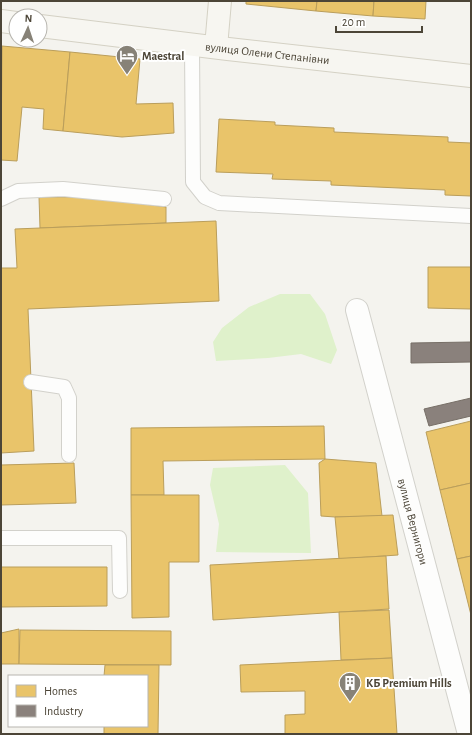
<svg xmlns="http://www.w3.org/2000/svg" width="472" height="735" font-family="'Alegreya Sans',sans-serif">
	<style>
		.green { fill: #dff1cb }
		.homes { fill: #e9c46a; stroke: #ba9e5b }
		.industry { fill: #8a817c; stroke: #776f67 }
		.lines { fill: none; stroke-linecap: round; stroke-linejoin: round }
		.lane-casing { stroke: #d2d1cb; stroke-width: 16 }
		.street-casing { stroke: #d2d1cb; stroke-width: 24 }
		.secondary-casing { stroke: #d4d1c4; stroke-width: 24 }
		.lane { stroke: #fdfdfc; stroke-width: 14 }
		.street { stroke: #fdfdfc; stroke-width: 22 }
		.secondary { stroke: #f7f6f1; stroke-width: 22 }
		.labels { text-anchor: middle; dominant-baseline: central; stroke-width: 4; stroke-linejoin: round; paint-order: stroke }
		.street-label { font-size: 12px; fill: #4c4537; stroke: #fff }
		.poi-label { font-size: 12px; font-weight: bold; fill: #4c4537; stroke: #fff; text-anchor: start }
	</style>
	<rect width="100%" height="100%" fill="#f4f3ee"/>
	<!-- green -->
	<g class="green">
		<path d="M280 294H310L325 314 337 350 331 364 301 354 268 358 216 361 213 342 222 328 249 307Z"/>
		<path d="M285 465 308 493 311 553 216 552 219 524 210 485 213 468Z"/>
	</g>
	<!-- homes -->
	<g class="homes">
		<path d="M246 1H317L316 11 246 4Z"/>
		<path d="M317 1H374L373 16 316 11Z"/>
		<path d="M374 1H426L425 19 373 16Z"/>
		<path d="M2 46 70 52 63 131 43 129 44 109 22 107 17 161 1 160Z"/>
		<path d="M70 52 140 59 136 104 173 103 174 133 122 137 63 131Z"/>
		<path d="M219 119 275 122V125L334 128V132L448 137V142L471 143V196L445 195V190L331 185V181L272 179 273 174 216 172Z"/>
		<path d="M39 197H92L166 207V223L40 228Z"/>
		<path d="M216 221 219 301 28 309 34 451 1 453V268H17L15 229Z"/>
		<path d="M428 267H471V309L428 308Z"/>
		<path d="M471 421V483L440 490 426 432Z"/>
		<path d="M324 426 325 459 163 461 164 495H131V428Z"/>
		<path d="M325 459 376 463 382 516 335 517 321 516 319 463Z"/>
		<path d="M74 463 76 503 1 505V465Z"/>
		<path d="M471 483V556L457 559 440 490Z"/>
		<path d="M131 495H199V562H169V617L132 618Z"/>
		<path d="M393 515 398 555 339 559 335 517Z"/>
		<path d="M386 556 389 609 213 620 210 565Z"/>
		<path d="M471 556V615L457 559Z"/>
		<path d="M1 567H107V606L1 607Z"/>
		<path d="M389 610 392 658 341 660 339 612Z"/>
		<path d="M19 629V664H1V633Z"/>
		<path d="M20 630 171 631V665L19 664Z"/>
		<path d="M392 658 397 734H285V715L305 714V691L241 692 240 665Z"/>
		<path d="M105 665H159L158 734H104V726H147V676H104Z"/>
	</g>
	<!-- industry -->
	<g class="industry">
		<path d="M471 342V362L411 363V343Z"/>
		<path d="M471 398V416L429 426 424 409Z"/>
	</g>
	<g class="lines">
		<!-- lane casing -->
		<g class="lane-casing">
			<g id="lane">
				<path d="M192 45 193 182 205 197 219 203 471 216"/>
				<path d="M1 199 18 191 63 189 164 199"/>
				<path d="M31 382 64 387 69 398V455"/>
				<path d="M1 538H119L120 591"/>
			</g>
		</g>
		<!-- street casing -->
		<g class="street-casing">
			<g id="street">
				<path id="s1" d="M357 310 469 734"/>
			</g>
		</g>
		<!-- secondary casing -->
		<g class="secondary-casing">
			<g id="secondary">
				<path d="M1 21 16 23"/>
				<path id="s2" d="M40 26 228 49 471 76"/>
				<path d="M216 47 220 1"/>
			</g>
		</g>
		<!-- lane -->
		<use href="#lane" class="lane"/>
		<!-- street -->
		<use href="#street" class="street"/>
		<!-- secondary -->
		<use href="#secondary" class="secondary"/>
	</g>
	<!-- icons -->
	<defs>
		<g id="hotel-pin" transform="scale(1.15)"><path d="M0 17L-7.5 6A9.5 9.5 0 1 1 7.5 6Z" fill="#878277" stroke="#fff"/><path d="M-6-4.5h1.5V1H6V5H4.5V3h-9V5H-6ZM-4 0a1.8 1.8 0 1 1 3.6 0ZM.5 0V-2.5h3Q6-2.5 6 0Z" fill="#fff"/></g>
		<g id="building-pin" transform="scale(1.15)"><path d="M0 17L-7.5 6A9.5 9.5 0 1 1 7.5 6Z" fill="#878277" stroke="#fff"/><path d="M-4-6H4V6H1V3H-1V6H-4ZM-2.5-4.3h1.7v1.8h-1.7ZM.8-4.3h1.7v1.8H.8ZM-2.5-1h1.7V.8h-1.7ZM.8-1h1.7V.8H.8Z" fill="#fff"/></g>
	</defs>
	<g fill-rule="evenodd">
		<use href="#hotel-pin" x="127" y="56"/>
		<use href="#building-pin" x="350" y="683"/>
	</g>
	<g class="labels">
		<!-- street labels -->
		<g class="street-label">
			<text stroke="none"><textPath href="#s2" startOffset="229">вулиця Олени Степанівни</textPath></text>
			<text stroke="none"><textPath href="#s1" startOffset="219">вулиця Вернигори</textPath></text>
		</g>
		<!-- poi labels -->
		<g class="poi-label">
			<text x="142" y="56">Maestral</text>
			<text x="366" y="683">КБ Premium Hills</text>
		</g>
	</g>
	<!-- border -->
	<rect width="472" height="735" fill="none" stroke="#4c4537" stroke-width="4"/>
	<!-- legend -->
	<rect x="8" y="675" width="140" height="52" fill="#ffffff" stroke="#b7b5af"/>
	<rect x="16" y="685" width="20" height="12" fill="#e9c46a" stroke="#b7b5af"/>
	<text x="44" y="695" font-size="12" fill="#4c4537">Homes</text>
	<rect x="16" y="705" width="20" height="12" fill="#8a817c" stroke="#b7b5af"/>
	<text x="44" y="715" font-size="12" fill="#4c4537">Industry</text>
	<!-- north arrow -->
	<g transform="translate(28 28) rotate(3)"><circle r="19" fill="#ffffff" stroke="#b7b5af"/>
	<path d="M0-3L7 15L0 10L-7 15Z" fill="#878277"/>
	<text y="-6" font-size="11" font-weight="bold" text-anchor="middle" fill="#4c4537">N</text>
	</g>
	<!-- scale -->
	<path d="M336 26v6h86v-6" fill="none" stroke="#4c4537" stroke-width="2"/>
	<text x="342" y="26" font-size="12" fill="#4c4537" stroke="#ffffff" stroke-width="3" paint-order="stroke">20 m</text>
</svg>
